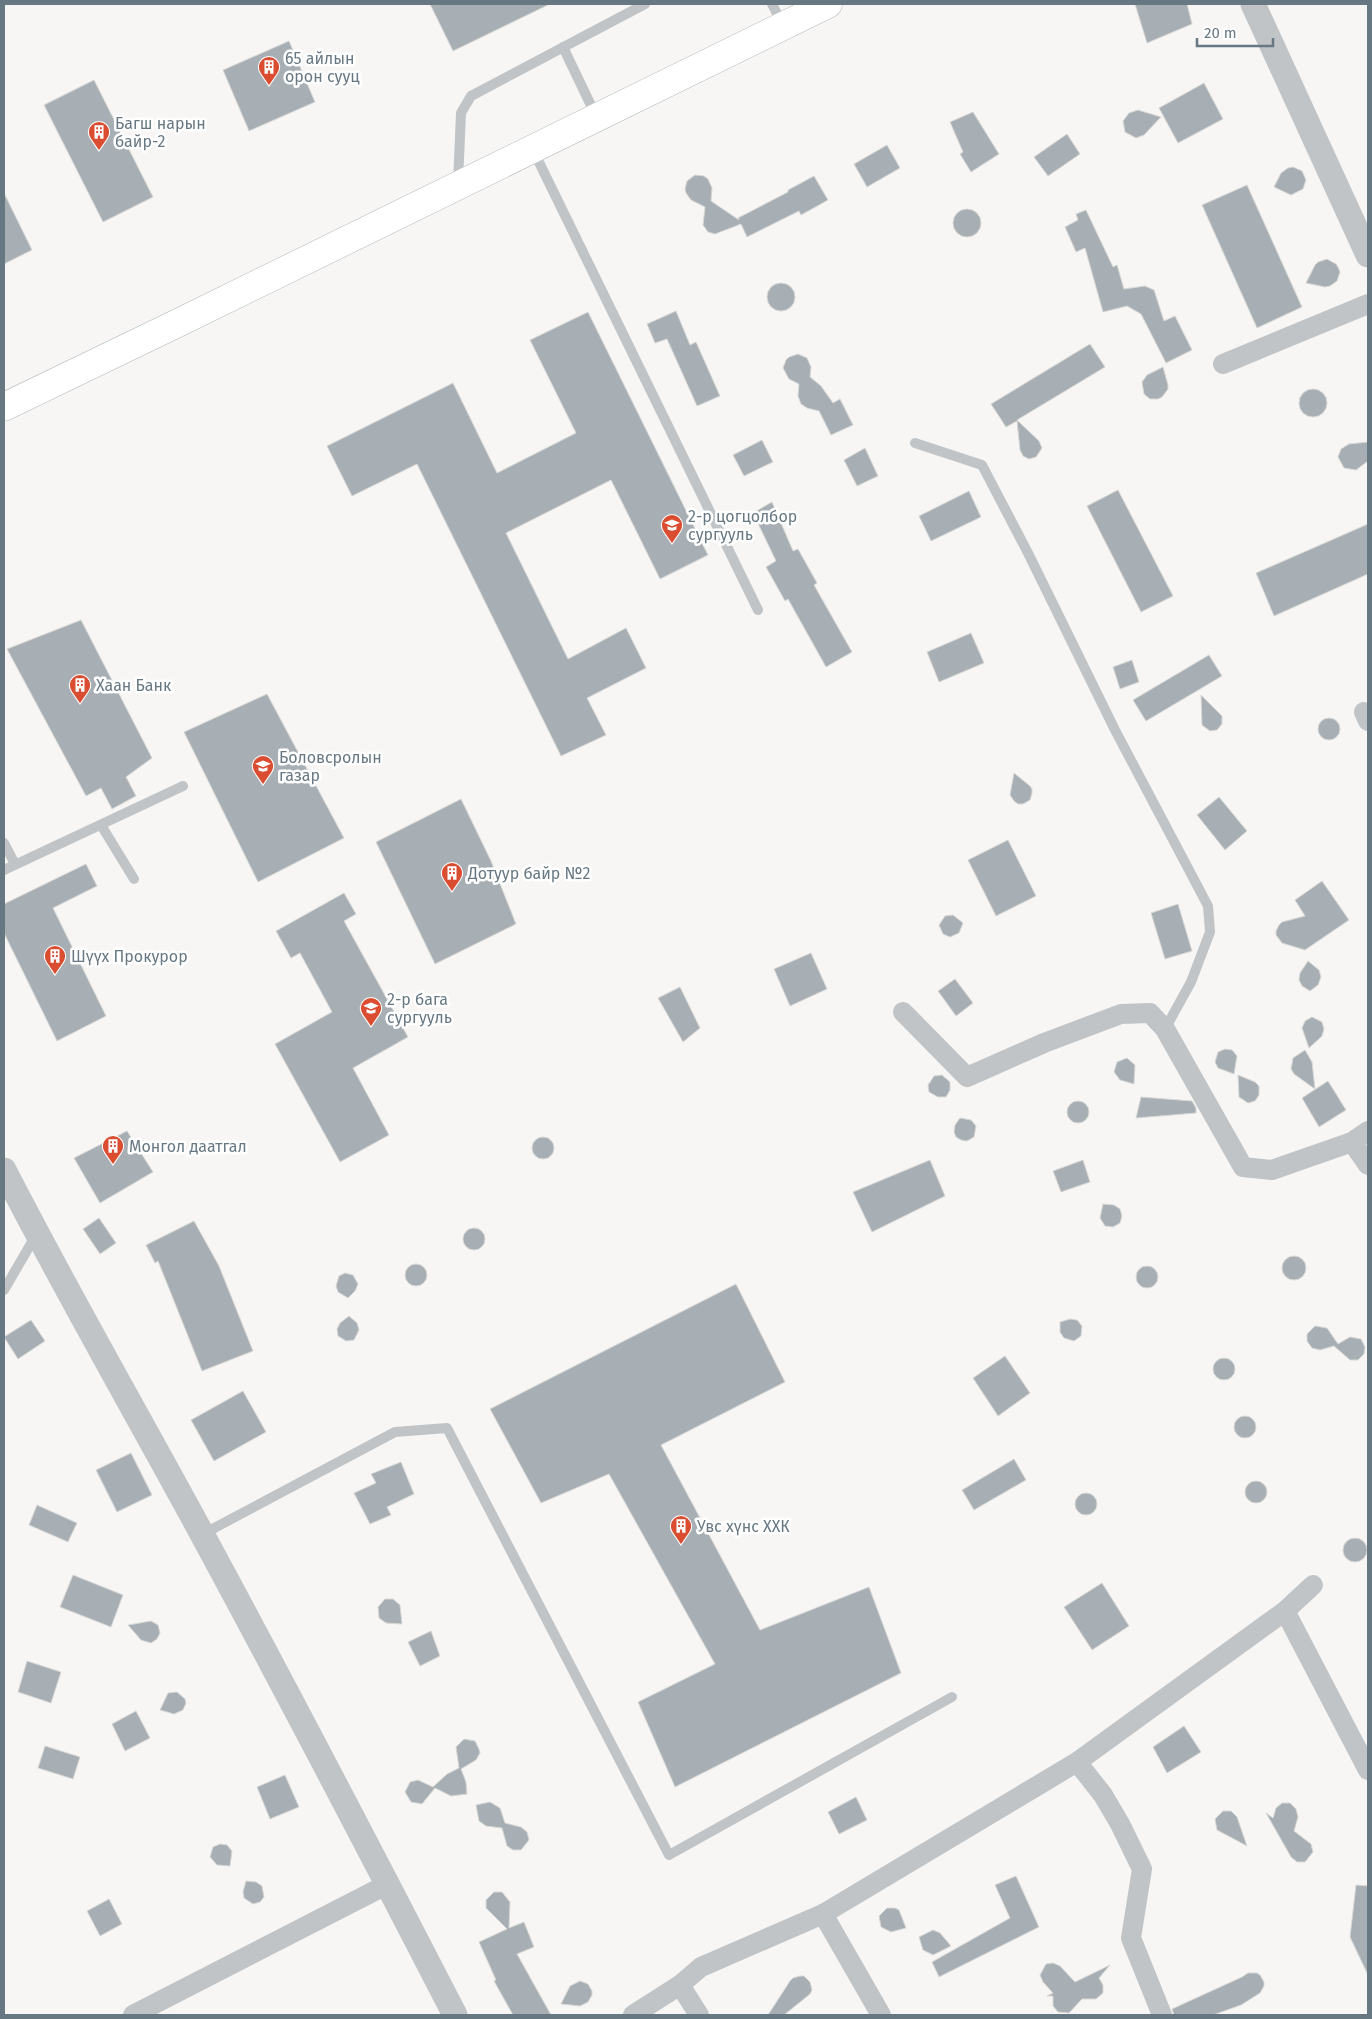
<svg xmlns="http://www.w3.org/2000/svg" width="1372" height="2019" font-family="'Fira Sans',sans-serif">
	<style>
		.building { fill: #a7afb4; stroke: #d8d8d6 }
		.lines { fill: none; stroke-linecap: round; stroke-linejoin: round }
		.primary-casing { stroke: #b3b8bb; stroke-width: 29 }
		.service { stroke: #c0c4c7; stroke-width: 10 }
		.minor { stroke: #c0c4c7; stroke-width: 20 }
		.tertiary { stroke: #c0c4c7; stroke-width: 25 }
		.primary { stroke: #fff; stroke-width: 28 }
		.labels { text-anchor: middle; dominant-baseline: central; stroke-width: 5; stroke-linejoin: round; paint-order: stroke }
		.poi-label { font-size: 16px; fill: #677883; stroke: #fff; text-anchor: start }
	</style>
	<rect width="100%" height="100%" fill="#f7f6f4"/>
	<!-- building -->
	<g class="building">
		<path d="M430 4H550L453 51Z"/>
		<path d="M1135 4H1187L1192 24 1147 43Z"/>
		<path d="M289 41 315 102 249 131 223 70Z"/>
		<path d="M94 80 153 197 103 222 44 105Z"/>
		<path d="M1204 83 1223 119 1178 143 1159 108Z"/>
		<path d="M1138 110 1161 117 1144 135 1136 138 1125 132 1123 121 1129 113Z"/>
		<path d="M973 112 999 154 971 172 960 154 963 152 950 122Z"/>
		<path d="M1067 134 1080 154 1048 176 1034 157Z"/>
		<path d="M887 145 900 168 867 187 854 164Z"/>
		<path d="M1293 167 1302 171 1306 180 1303 189 1291 195 1274 187 1281 173 1288 168Z"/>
		<path d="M695 175 704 176 708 179 712 188 711 201 739 220 738 218 788 192V190L814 176 828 200 801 215 799 211 747 237 741 224 715 234 708 232 703 225 705 207 691 200 686 193 685 189 687 181Z"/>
		<path d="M1247 185 1302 307 1257 328 1202 205Z"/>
		<path d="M4 193 32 250 4 264Z"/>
		<circle cx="967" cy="223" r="14"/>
		<path d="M1086 210 1113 267 1117 265 1124 289 1145 286 1154 290 1164 321 1175 316 1192 350 1166 363 1141 314 1127 306 1103 312 1085 248 1076 252 1065 227 1078 220 1076 214Z"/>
		<path d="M1327 259 1336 264 1338 267 1340 272 1337 281 1330 286 1325 287 1306 283 1315 265 1318 262Z"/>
		<circle cx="781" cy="297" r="14"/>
		<path d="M676 311 690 345 696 342 720 396 697 406 667 339 655 343 647 324Z"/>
		<path d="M588 312 708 555 660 579 611 480 506 533 568 659 626 628 646 668 587 698 606 735 561 756 417 464 352 496 327 446 453 383 497 473 576 433 530 340Z"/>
		<path d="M1090 344 1105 367 1017 420 1039 441 1042 448 1036 457 1029 459 1023 456 1020 450 1017 421 1006 427 991 404Z"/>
		<path d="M798 354 807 358 811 367 810 377 821 386 833 403 840 399 853 425 831 435 819 411 807 408 801 404 798 396 799 384 789 379 783 368 786 360 789 357Z"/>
		<path d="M1163 367 1168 385V389L1162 397 1158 399H1150L1144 394 1142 382 1147 375Z"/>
		<circle cx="1313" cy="403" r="14"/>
		<path d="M762 440 773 462 744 476 733 455Z"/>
		<path d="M1368 442V461L1356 470 1344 468 1338 457 1341 449 1349 444Z"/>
		<path d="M865 448 878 476 857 486 844 460Z"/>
		<path d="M1118 490 1173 596 1141 612 1087 506Z"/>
		<path d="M969 491 981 517 931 541 919 516Z"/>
		<path d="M772 502 793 551 798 549 817 583 814 585 852 652 826 667 788 599 785 601 766 567 776 561 753 513Z"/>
		<path d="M1368 524V574L1274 616 1256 573Z"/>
		<path d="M81 620 152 758 126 777 136 796 112 809 101 788 86 796 7 649Z"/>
		<path d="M971 633 984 663 939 682 927 652Z"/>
		<path d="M1209 655 1222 676 1146 721 1133 700Z"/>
		<path d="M1132 660 1139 682 1120 689 1113 667Z"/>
		<path d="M267 694 344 838 258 882 184 732Z"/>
		<path d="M1201 695 1222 716V724L1217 730 1210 731 1202 725Z"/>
		<circle cx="1329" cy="729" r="11"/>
		<path d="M1014 773 1030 786 1032 789V793L1030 800 1023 804H1018L1014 801 1010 795Z"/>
		<path d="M1219 797 1247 831 1225 850 1197 815Z"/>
		<path d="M461 799 491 861 516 924 435 964 376 842Z"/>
		<path d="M1008 840 1036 896 996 916 968 860Z"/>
		<path d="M86 864 97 886 53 908 106 1016 57 1041 4 933V904Z"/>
		<path d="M1322 881 1349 920 1305 950 1282 943 1276 935V931L1279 925 1282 922 1305 916 1295 900Z"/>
		<path d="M344 893 356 914 344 921 408 1037 353 1068 389 1135 340 1162 275 1044 332 1012 300 953 291 958 276 931Z"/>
		<path d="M1178 904 1192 951 1165 959 1151 913Z"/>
		<path d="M953 915 963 923 959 933 950 937 943 934 939 925 945 916Z"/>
		<path d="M811 953 827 989 790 1006 774 969Z"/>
		<path d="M1308 961 1319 970 1321 977 1318 985 1310 991 1302 986 1299 980 1300 973Z"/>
		<path d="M955 979 973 1003 956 1016 938 991Z"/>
		<path d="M680 987 700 1028 683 1042 658 998Z"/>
		<path d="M1312 1017 1322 1022 1324 1029 1322 1036 1309 1048 1302 1028 1305 1021Z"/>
		<path d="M1225 1049 1232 1050 1237 1056 1234 1074 1218 1068 1215 1062 1218 1052Z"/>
		<path d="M1305 1050 1312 1062 1315 1089 1294 1074 1291 1069 1293 1058Z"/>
		<path d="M1127 1058 1135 1065 1134 1084 1120 1080 1114 1072 1117 1062Z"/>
		<path d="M942 1075 950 1082V1090L946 1097H938L929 1092 928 1085 934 1076Z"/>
		<path d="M1238 1075 1255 1082 1259 1086V1095L1255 1101 1248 1103 1239 1097Z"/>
		<path d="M1328 1081 1346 1110 1319 1127 1302 1098Z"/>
		<path d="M1141 1097 1192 1101 1196 1108V1113L1136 1118Z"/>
		<circle cx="1078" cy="1112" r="11"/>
		<path d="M960 1118 971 1120 976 1126 974 1137 967 1141 961 1140 956 1137 954 1132 955 1125Z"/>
		<path d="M127 1131 153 1172 100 1203 74 1158Z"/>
		<circle cx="543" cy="1148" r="11"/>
		<path d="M930 1160 945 1196 872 1232 853 1192Z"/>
		<path d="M1083 1160 1090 1182 1061 1192 1053 1171Z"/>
		<path d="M1103 1204 1114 1205 1120 1209 1122 1216 1120 1223 1113 1227 1105 1226 1100 1218Z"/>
		<path d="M99 1218 116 1243 100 1254 83 1229Z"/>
		<path d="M194 1221 219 1266 253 1351 202 1371 158 1261 155 1263 146 1245Z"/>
		<circle cx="474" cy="1239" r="11"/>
		<circle cx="1294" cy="1268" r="12"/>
		<circle cx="416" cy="1275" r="11"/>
		<circle cx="1147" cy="1277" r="11"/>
		<path d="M345 1273 353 1275 358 1284 355 1291 348 1298 338 1292 336 1286 339 1276Z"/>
		<path d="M736 1284 785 1382 661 1445 760 1630 869 1587 901 1673 675 1787 638 1702 715 1664 609 1474 541 1503 490 1409Z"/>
		<path d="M349 1316 357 1323 359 1330 354 1340 346 1341 338 1336 337 1329 340 1323Z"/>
		<path d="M1070 1319 1077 1320 1082 1326 1081 1336 1074 1341 1064 1338 1060 1332V1322Z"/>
		<path d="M31 1320 45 1341 18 1359 4 1337Z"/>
		<path d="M1315 1326 1327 1328 1338 1344 1350 1337 1361 1339 1365 1347 1364 1354 1358 1360H1350L1334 1346 1320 1350 1312 1348 1307 1341V1334Z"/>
		<path d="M1005 1356 1030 1393 998 1416 973 1378Z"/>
		<circle cx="1224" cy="1369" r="11"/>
		<path d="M243 1391 266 1432 214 1461 191 1420Z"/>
		<circle cx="1245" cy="1427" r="11"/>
		<path d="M131 1453 152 1495 117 1512 96 1470Z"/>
		<path d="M1014 1459 1026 1480 974 1510 962 1490Z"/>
		<path d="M401 1462 414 1494 387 1507 391 1515 370 1524 354 1493 376 1483 371 1474Z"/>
		<circle cx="1256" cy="1492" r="11"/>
		<circle cx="1086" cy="1504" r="11"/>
		<path d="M37 1505 77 1523 68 1542 29 1525Z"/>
		<circle cx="1355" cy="1550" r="12"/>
		<path d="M73 1575 123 1595 111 1627 60 1607Z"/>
		<path d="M1102 1583 1129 1626 1092 1650 1064 1607Z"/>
		<path d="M385 1599H393L400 1605 402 1624 386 1623 379 1618 378 1607Z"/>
		<path d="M151 1621 158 1625 160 1633 157 1639 151 1643 141 1640 128 1625Z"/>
		<path d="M431 1631 440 1656 420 1666 408 1642Z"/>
		<path d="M27 1661 61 1672 51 1703 18 1692Z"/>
		<path d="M177 1692 185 1699 186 1703 183 1710 174 1714 160 1710 168 1693Z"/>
		<path d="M136 1711 150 1738 125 1751 112 1724Z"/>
		<path d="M1184 1726 1201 1752 1167 1773 1153 1747Z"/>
		<path d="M464 1739 475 1741 479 1749 480 1753 476 1760 461 1769 466 1782 467 1794 451 1796 435 1788 422 1804 411 1802 405 1792 410 1782 418 1780 433 1787 447 1774 459 1768 456 1747Z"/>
		<path d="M45 1746 80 1757 73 1779 38 1768Z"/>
		<path d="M285 1775 299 1807 270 1819 257 1787Z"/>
		<path d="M856 1797 867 1820 839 1834 828 1812Z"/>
		<path d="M490 1802 500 1808 505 1823 521 1827 527 1832 529 1840 521 1850H513L507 1846 502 1828 486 1826 479 1821 476 1805Z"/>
		<path d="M1282 1803H1290L1296 1809 1298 1817 1294 1831 1311 1844 1313 1852 1305 1862H1297L1291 1857 1266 1813 1273 1818 1276 1808Z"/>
		<path d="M1223 1811H1231L1237 1817 1247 1846 1217 1830 1215 1819Z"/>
		<path d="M220 1844 227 1845 232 1851 230 1866 217 1865 210 1857 213 1847Z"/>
		<path d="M1016 1876 1039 1927 939 1977 932 1962 1010 1918 995 1885Z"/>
		<path d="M246 1881 256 1882 262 1886 264 1897 260 1902 253 1904 244 1898 243 1892Z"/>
		<path d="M1356 1885 1368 1886V1975L1350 1937Z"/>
		<path d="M494 1892H502L510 1902 509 1928 524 1922 534 1947 517 1954 551 2015H513L494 1981 496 1980 479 1942 507 1929 486 1908V1900Z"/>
		<path d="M109 1899 122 1924 100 1936 87 1911Z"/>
		<path d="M887 1908H895L899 1910 906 1928 891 1932 881 1927 879 1916Z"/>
		<path d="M933 1930 940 1933 951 1946 933 1955 923 1950 919 1937Z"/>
		<path d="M1053 1963 1060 1966 1075 1982 1110 1965 1099 1978 1103 1985V1993L1096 1999H1082L1069 2013 1058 2012 1053 2006V1996H1047L1053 1993 1043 1982 1040 1975 1046 1964Z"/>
		<path d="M1248 1973H1257L1260 1975 1264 1982V1986L1260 1993 1241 2005 1213 2015H1174L1172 2009 1242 1977Z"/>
		<path d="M800 1976H804L810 1982 812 1990 810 1994 784 2015H768L790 1981 793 1978Z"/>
		<path d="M580 1981 588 1984 592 1991V1995L588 2002 580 2006 561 2004 570 1986Z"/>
	</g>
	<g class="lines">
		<!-- primary casing -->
		<g class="primary-casing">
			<path id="primary" d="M4 407 182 321 828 4"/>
		</g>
		<!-- service -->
		<g class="service">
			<path d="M772 4 783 25"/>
			<path d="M563 47 596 116"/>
			<path d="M533 150 758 610"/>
			<path d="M458 183 461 113 471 96 645 4"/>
			<path d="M915 443 982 465 1028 553 1115 730 1208 906 1210 932 1191 982 1165 1029"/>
			<path d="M101 825 134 879"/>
			<path d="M4 843 15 864"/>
			<path d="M4 870 183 786"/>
			<path d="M4 1290 36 1235"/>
			<path d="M203 1534 395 1432 447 1428 669 1855 952 1697"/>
		</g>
		<!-- minor -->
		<g class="minor">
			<path d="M1223 364 1368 304"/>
			<path d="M1364 712 1368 721"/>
			<path d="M903 1012 967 1077 1044 1043 1121 1014 1150 1013 1165 1029 1243 1167 1272 1170 1352 1142 1368 1131"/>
			<path d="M1352 1142 1368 1165"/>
			<path d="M1285 1611 1368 1770"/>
			<path d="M1077 1762 1103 1795 1120 1824 1142 1869 1131 1938 1162 2015"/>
			<path d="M823 1914 881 2015"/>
			<path d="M680 1985 699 2015"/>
			<path d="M133 2015 388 1884"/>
			<path d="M633 2015 680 1985 701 1967 823 1914 1077 1762 1285 1611 1313 1585"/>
		</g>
		<!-- tertiary -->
		<g class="tertiary">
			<path d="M1253 4 1368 255"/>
			<path d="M4 1170C67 1293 136 1412 202 1534 288 1693 372 1854 455 2015"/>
		</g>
		<!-- primary -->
		<use href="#primary" class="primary"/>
	</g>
	<!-- icons -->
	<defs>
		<g id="building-pin" transform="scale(1.125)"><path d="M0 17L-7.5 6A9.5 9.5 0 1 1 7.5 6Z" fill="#da4d30" stroke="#fff"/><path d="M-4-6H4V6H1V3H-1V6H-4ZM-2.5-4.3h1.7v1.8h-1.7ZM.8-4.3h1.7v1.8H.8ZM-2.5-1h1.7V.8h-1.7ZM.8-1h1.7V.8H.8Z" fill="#fff"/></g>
		<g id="school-pin" transform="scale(1.125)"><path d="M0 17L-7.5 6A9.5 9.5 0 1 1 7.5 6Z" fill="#da4d30" stroke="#fff"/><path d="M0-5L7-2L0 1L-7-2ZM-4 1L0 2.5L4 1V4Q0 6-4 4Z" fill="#fff"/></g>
	</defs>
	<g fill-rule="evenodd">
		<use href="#building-pin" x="269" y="67"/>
		<use href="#building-pin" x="99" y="132"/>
		<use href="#school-pin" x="672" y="525"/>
		<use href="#building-pin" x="80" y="685"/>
		<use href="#school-pin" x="263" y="766"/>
		<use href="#building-pin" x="452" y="873"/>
		<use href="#building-pin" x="55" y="956"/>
		<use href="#school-pin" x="371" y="1008"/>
		<use href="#building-pin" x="113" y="1146"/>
		<use href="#building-pin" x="681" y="1526"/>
	</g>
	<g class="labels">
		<!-- poi labels -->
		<g class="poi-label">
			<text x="285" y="58">65 айлын<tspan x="285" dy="18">орон сууц</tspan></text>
			<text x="115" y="123">Багш нарын<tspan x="115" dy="18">байр-2</tspan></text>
			<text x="688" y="516">2-р цогцолбор<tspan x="688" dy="18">сургууль</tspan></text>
			<text x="96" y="685">Хаан Банк</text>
			<text x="279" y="757">Боловсролын<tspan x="279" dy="18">газар</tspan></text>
			<text x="468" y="873">Дотуур байр №2</text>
			<text x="71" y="956">Шүүх Прокурор</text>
			<text x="387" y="999">2-р бага<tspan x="387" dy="18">сургууль</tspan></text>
			<text x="129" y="1146">Монгол даатгал</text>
			<text x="697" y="1526">Увс хүнс ХХК</text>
		</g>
	</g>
	<!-- border -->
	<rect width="1372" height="2019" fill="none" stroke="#677883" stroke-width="10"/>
	<!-- scale -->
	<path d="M1197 38v8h76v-8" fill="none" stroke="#677883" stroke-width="2.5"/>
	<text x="1204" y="38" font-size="15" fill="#677883" stroke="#ffffff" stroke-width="4" paint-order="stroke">20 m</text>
</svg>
